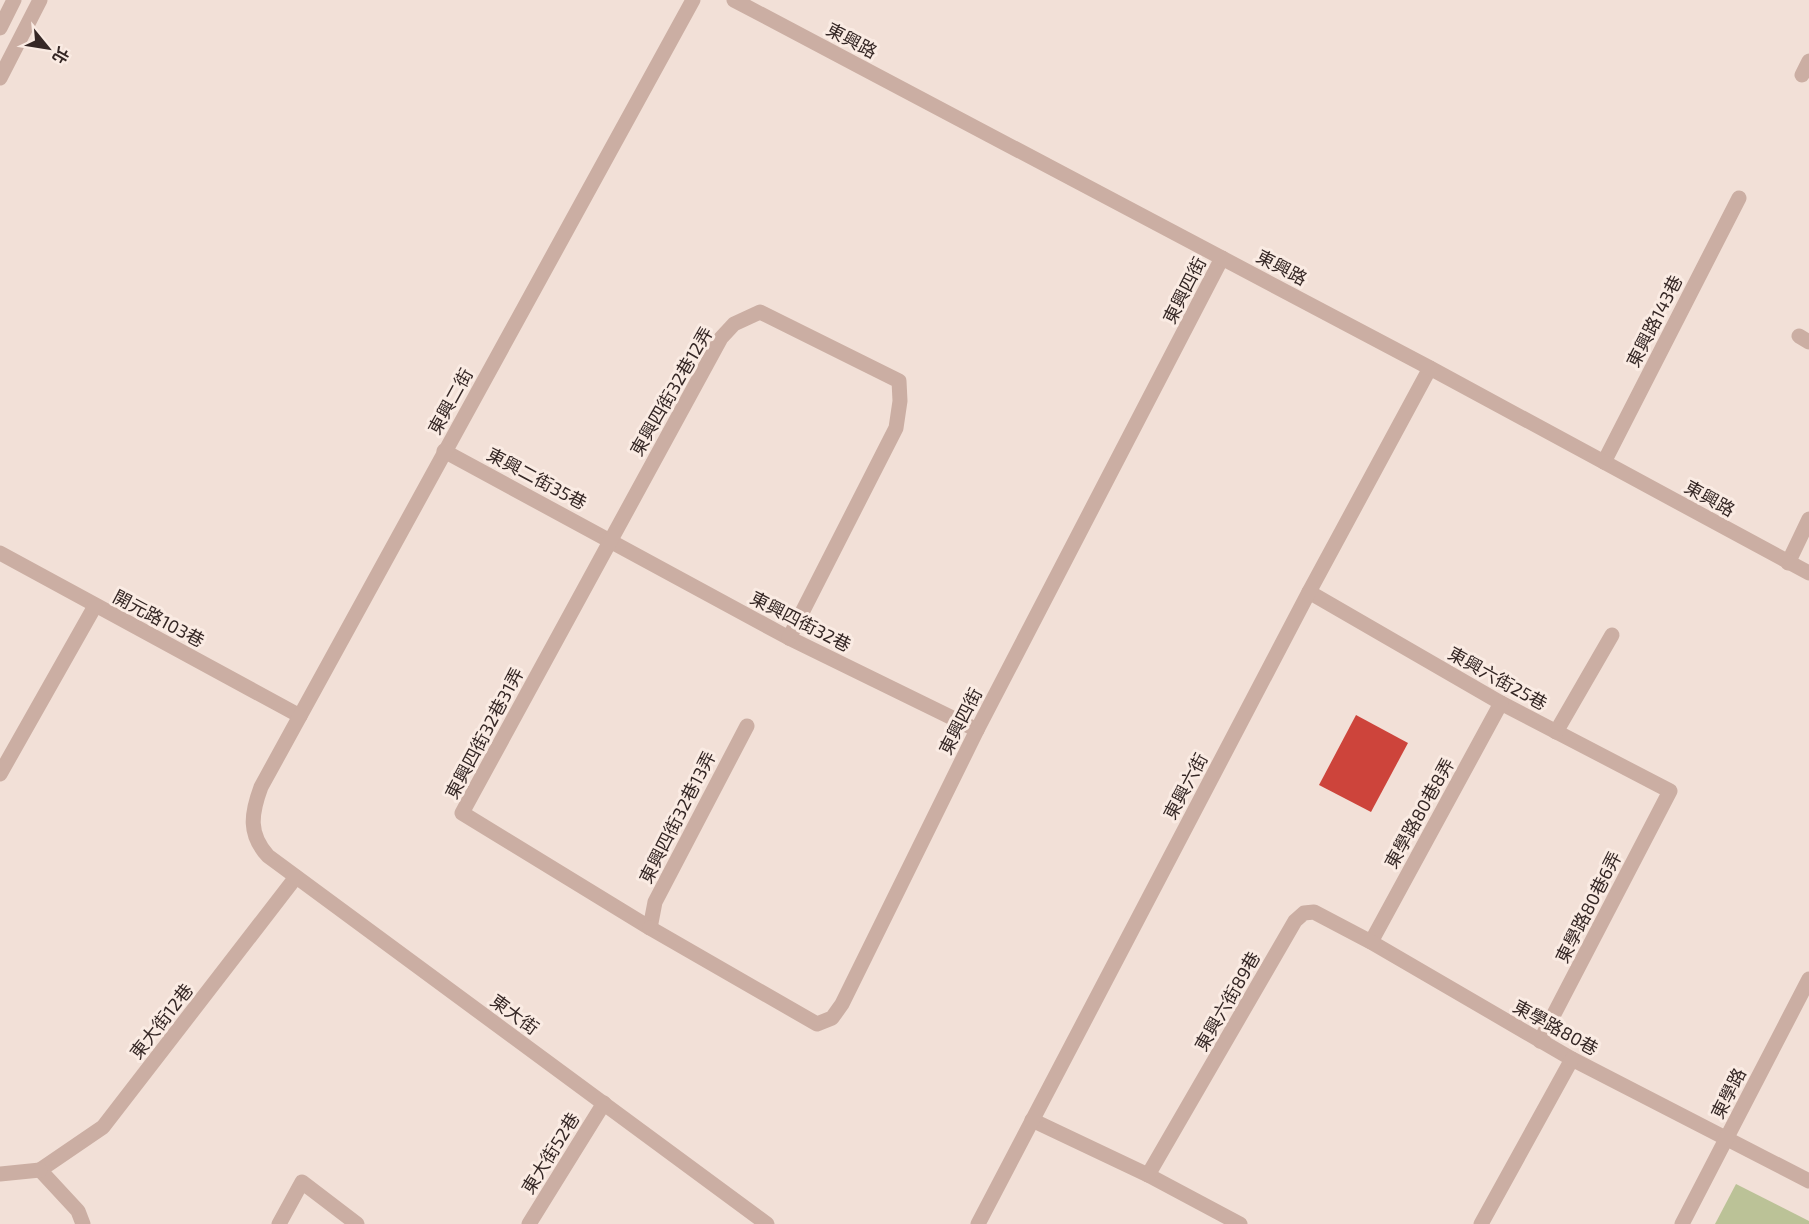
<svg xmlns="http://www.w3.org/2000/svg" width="1809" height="1224" font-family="'Exo 2','Noto Sans TC',sans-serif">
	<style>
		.green { fill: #bbc297 }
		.building { fill: #cd443b }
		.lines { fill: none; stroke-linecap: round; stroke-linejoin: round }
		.service { stroke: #cbaea3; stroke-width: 15 }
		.minor { stroke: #cbaea3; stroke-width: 15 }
		.tertiary { stroke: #cbaea3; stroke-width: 15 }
		.labels { text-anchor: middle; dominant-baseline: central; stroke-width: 6; stroke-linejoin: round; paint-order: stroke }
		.street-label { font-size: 18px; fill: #352725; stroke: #faebe3 }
	</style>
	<rect width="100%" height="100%" fill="#f2e0d7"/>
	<!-- green -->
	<path class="green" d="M1736 1184 1809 1221V1224H1715Z"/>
	<!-- building -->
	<path class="building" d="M1356 715 1408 743 1371 812 1319 785Z"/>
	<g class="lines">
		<!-- service -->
		<g class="service">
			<path d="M1802 75 1809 61"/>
			<path d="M1799 336 1809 342"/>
			<path d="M444 451 789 638 977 730"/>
			<path d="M1604 462 1739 198"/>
			<path d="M0 553 300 716"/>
			<path d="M1309 592 1501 703 1670 791 1540 1041"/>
			<path d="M747 726 655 902 650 928 462 813 721 338 734 324 760 312 899 381 900 401 896 428 789 638"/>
			<path d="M1556 732 1612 635"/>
			<path d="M0 774 95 606"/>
			<path d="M1371 942 1501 703"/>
			<path d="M1032 1120 1148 1175 1240 1224"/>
			<path d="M1148 1175 1295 921 1304 913 1314 912 1371 942 1572 1059 1809 1181"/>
			<path d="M83 1224 78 1211 40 1170 103 1127 296 877"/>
			<path d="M279 1224 302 1182 357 1224"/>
			<path d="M529 1224 604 1103"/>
			<path d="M1481 1224 1572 1059"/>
		</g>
		<!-- minor -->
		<g class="minor">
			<path d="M693 0 261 787C251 814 248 834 268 856L767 1224"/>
			<path d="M0 78 40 0"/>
			<path d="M1788 563 1809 519"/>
			<path d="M650 928 817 1024 832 1018 842 1004 977 730 1222 258"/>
			<path d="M0 1174 40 1170"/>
			<path d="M978 1224 1309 592 1430 368"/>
			<path d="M1682 1224 1809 979"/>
		</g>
		<!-- tertiary -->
		<g class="tertiary">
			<path d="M734 0 1430 368 1809 573"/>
			<path d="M0 28 14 0"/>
		</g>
	</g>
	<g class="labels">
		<!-- street labels -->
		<g class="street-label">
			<text transform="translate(852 40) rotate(28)">東興路</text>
			<text transform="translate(1282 267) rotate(28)">東興路</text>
			<text transform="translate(1184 290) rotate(-63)">東興四街</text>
			<text transform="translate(1654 321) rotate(-63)">東興路143巷</text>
			<text transform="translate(671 391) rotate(-60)">東興四街32巷12弄</text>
			<text transform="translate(450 401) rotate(-61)">東興二街</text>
			<text transform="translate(537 478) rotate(28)">東興二街35巷</text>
			<text transform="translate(1710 498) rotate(29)">東興路</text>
			<text transform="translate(159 618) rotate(28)">開元路103巷</text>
			<text transform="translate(801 621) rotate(27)">東興四街32巷</text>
			<text transform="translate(1498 678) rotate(29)">東興六街25巷</text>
			<text transform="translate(960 721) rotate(-63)">東興四街</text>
			<text transform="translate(484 733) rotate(-62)">東興四街32巷31弄</text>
			<text transform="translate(1185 786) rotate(-62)">東興六街</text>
			<text transform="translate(1419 813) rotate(-61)">東學路80巷8弄</text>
			<text transform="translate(677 817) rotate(-63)">東興四街32巷13弄</text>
			<text transform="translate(1588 907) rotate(-63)">東學路80巷6弄</text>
			<text transform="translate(1227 1001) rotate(-60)">東興六街89巷</text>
			<text transform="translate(515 1014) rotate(36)">東大街</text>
			<text transform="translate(161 1021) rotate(-52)">東大街12巷</text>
			<text transform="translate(1556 1027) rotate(29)">東學路80巷</text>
			<text transform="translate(1728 1093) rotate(-63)">東學路</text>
			<text transform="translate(550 1153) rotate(-58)">東大街52巷</text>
		</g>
	</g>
	<!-- north arrow -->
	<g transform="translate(48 48) rotate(120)" stroke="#faebe3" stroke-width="4.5" paint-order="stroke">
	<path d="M0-4.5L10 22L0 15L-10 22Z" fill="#352725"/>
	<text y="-9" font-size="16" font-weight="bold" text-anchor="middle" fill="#352725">北</text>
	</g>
</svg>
